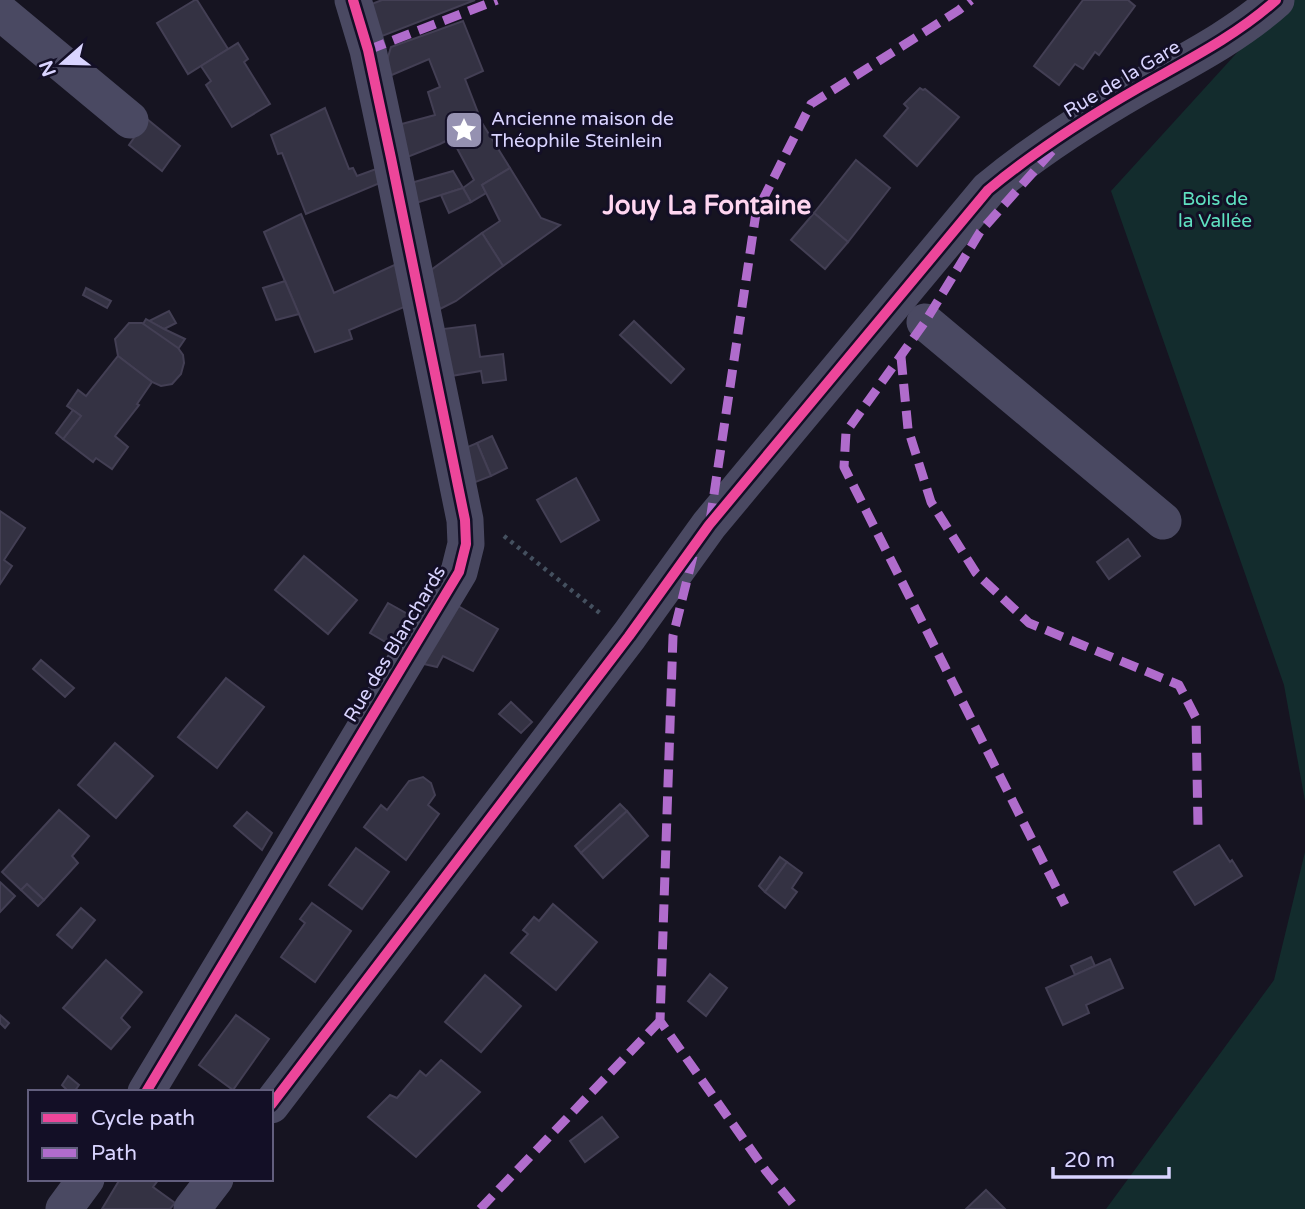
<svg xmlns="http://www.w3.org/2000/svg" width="1305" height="1209" font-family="'Varela Round',sans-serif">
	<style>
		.green { fill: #132c2d }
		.building { fill: #343243; stroke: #433f54; stroke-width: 2 }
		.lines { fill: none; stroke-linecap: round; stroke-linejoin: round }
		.path { stroke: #44505f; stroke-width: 4.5; stroke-dasharray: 3.5 5; stroke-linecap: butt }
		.minor { stroke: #4a4962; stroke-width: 37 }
		.quiet { stroke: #b06ccc; stroke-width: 9; stroke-dasharray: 18 9; stroke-linecap: butt }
		.cycleway-casing { stroke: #130f26; stroke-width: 15 }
		.cycleway { stroke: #ed469a; stroke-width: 10 }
		.labels { text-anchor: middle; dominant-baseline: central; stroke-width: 6; stroke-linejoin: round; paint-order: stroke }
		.street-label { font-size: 19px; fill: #d9d4ff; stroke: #130f26 }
		.poi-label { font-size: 19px; fill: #d9d4ff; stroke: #130f26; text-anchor: start }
		.park-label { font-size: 19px; fill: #5fe0c0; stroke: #130f26 }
		.district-label { font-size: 26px; font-weight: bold; fill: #ffd6f0; stroke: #130f26 }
	</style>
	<rect width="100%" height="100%" fill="#161421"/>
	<!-- green -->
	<g class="green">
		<path d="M1285 0H1305V801L1284 685 1111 191Z"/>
		<path d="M1305 852V1209H1106L1274 980Z"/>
	</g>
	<!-- building -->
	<g class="building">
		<path d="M195 0H197L228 49 188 74 157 23Z"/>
		<path d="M382 0H475L377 38 369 5Z"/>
		<path d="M1083 0H1128L1135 6 1099 55 1095 52 1083 69 1075 64 1059 85 1034 66Z"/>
		<path d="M463 21 483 71 465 79 482 123 440 144 405 158 398 125 435 115 428 92 440 87 429 59 387 77 385 67 391 47Z"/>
		<path d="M238 43 248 59 244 62 270 104 232 127 206 85 211 81 201 66Z"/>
		<path d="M920 88 923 90 925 89 959 117 917 166 884 136 908 108 904 104Z"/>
		<path d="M325 108 349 169 353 168 357 176 376 169 380 183 306 214 282 153 278 154 271 135Z"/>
		<path d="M147 119 180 146 162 171 129 145Z"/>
		<path d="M482 123 510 168 482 185 486 193 471 202 463 188 474 180 452 139Z"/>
		<path d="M856 160 890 188 848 242 814 213Z"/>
		<path d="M510 168 541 218 560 225 503 266 482 233 500 221 482 185Z"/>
		<path d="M453 171 463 188 416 203 411 183Z"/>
		<path d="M463 188 471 202 449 213 441 195Z"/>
		<path d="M814 213 848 242 825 269 791 240Z"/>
		<path d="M301 214 334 293 401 262 409 305 349 330 352 339 315 352 264 232Z"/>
		<path d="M482 233 503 266 456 301 440 309 431 270Z"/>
		<path d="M285 281 299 314 276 320 263 288Z"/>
		<path d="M86 288 111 301 107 308 83 295Z"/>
		<path d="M169 311 176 323 164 329 149 321Z"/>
		<path d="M146 319 164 329 185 339 178 349 143 324Z"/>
		<path d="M634 321 684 369 671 383 620 335Z"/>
		<path d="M129 323H142L178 348 183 355 184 363 181 374 172 384 161 386 152 382 118 356 115 339Z"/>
		<path d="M475 325 480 357 503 354 506 380 483 383 481 371 451 376 443 329Z"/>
		<path d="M118 356 152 382 137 404 139 405 115 436 128 447 112 469 96 458 93 462 63 439 81 416 67 406 78 390 86 396Z"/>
		<path d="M73 410 81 416 63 439 56 433Z"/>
		<path d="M492 436 507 468 491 476 477 443Z"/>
		<path d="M477 443 491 476 473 483 463 449Z"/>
		<path d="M576 478 599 520 561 542 537 500Z"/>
		<path d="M0 511 25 528 4 560 12 566 0 584Z"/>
		<path d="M1128 539 1140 556 1109 579 1097 562Z"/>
		<path d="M304 556 357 600 328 634 275 590Z"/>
		<path d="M388 603 411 616 394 647 370 633Z"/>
		<path d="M453 603 498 629 473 671 443 656 437 667 420 663Z"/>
		<path d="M41 660 74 688 65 697 33 669Z"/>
		<path d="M226 678 264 707 217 768 178 737Z"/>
		<path d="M511 702 532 722 521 733 499 714Z"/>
		<path d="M115 743 153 776 116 818 78 785Z"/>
		<path d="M423 777 431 783 435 795 428 805 439 814 406 860 364 827 381 805 387 810 409 781Z"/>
		<path d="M620 804 627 811 581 853 575 846Z"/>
		<path d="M59 810 89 836 72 856 78 863 44 900 27 884 21 890 2 872Z"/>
		<path d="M627 811 648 836 603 878 581 853Z"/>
		<path d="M247 812 272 833 262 850 234 826Z"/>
		<path d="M1219 845 1230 862 1232 860 1242 876 1195 905 1174 872Z"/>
		<path d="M356 848 389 872 362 909 329 885Z"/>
		<path d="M780 857 787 862 765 892 759 886Z"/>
		<path d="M787 862 802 873 792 888 797 892 785 908 765 892Z"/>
		<path d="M0 882 15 896 0 912Z"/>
		<path d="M27 884 44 900 38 906 21 890Z"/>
		<path d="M312 903 351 931 315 982 281 957 305 923 300 919Z"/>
		<path d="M553 904 597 942 556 990 511 953 528 934 523 930 534 917 539 921Z"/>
		<path d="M81 908 95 920 72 948 57 935Z"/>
		<path d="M1091 957 1095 966 1075 975 1071 966Z"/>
		<path d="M1110 959 1123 988 1086 1005 1089 1013 1063 1025 1046 988Z"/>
		<path d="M106 960 142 992 121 1018 130 1027 111 1049 63 1008Z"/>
		<path d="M710 974 727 988 706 1016 688 1001Z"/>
		<path d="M485 975 521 1006 481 1052 445 1022Z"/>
		<path d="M0 1015 9 1023 5 1028 0 1023Z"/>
		<path d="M236 1015 269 1039 233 1090 199 1065Z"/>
		<path d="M441 1060 480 1092 416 1157 368 1117 390 1095 397 1098 420 1071 426 1076Z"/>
		<path d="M68 1076 79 1085 74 1092H69L62 1085Z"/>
		<path d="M602 1117 618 1137 585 1162 570 1141Z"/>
		<path d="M120 1179H159L153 1187 175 1203 170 1209H102Z"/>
		<path d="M986 1190 1005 1209H966Z"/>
	</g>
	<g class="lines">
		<!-- path -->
		<path class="path" d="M504 536 601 614"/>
		<!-- minor -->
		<g class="minor">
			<path d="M0 12 130 120"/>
			<path d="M925 322 1163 521"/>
			<path d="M146 1092 459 572 466 544 465 520 391 158 368 50 353 0"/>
			<path d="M271 1105 629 636 709 525 988 190C1035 151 1086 118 1140 87 1186 61 1236 36 1276 0"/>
			<path d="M64 1209 86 1179"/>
			<path d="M192 1209 215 1179"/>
		</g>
		<!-- quiet -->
		<g class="quiet">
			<path d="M368 50 497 0"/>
			<path d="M1052 151 980 232 925 322 846 432 844 467 1065 905"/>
			<path d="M901 357 908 429 931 502 976 573 1029 623 1179 685 1196 718 1198 826"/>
			<path d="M710 521 756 213 811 104 959 10 971 0"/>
			<path d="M693 556 673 636 660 1021 766 1171 797 1209"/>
			<path d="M480 1209 660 1021"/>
		</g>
		<!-- cycleway casing -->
		<g class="cycleway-casing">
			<g id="cycleway">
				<path d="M146 1092 459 572 466 544 465 520 391 158 368 50 353 0"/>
				<path d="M271 1105 629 636 709 525 988 190C1035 151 1086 118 1140 87 1186 61 1236 36 1276 0"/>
			</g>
		</g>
		<!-- cycleway -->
		<use href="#cycleway" class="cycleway"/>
	</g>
	<!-- icons -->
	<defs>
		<g id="sight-square" transform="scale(2.0125)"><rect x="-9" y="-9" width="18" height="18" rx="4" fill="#9591b1" stroke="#130f26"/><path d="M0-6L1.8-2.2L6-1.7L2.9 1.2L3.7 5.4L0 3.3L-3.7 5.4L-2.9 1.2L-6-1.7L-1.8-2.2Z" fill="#fff"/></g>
	</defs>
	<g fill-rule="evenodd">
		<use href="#sight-square" x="464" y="130"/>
	</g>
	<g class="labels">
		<!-- street labels -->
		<g class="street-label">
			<text transform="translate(1122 79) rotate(-31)">Rue de la Gare</text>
			<text transform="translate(395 644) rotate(-59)">Rue des Blanchards</text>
		</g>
		<!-- poi labels -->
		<g class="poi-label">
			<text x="491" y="119">Ancienne maison de<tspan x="491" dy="22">Théophile Steinlein</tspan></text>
		</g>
		<!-- park labels -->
		<g class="park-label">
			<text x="1215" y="199">Bois de<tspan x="1215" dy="22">la Vallée</tspan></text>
		</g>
		<!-- district labels -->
		<g class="district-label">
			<text x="707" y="205">Jouy La Fontaine</text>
		</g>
	</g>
	<!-- legend -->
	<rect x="28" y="1090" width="245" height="91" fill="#130f26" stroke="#625e7d" stroke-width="2"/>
	<rect x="42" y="1113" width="35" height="10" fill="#ed469a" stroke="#625e7d" stroke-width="2"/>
	<text x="91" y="1125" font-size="21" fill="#d9d4ff">Cycle path</text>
	<rect x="42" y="1148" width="35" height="10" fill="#b06ccc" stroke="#625e7d" stroke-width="2"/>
	<text x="91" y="1160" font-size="21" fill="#d9d4ff">Path</text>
	<!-- north arrow -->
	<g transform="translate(63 63) rotate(250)" stroke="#130f26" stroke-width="5" paint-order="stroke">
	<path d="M0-5L12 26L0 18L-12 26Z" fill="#d9d4ff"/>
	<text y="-10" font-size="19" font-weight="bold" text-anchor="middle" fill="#d9d4ff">N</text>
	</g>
	<!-- scale -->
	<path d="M1053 1167v10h116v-10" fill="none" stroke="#d9d4ff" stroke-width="3.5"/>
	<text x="1064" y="1167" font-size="21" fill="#d9d4ff" stroke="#130f26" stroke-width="5" paint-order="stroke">20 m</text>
</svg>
